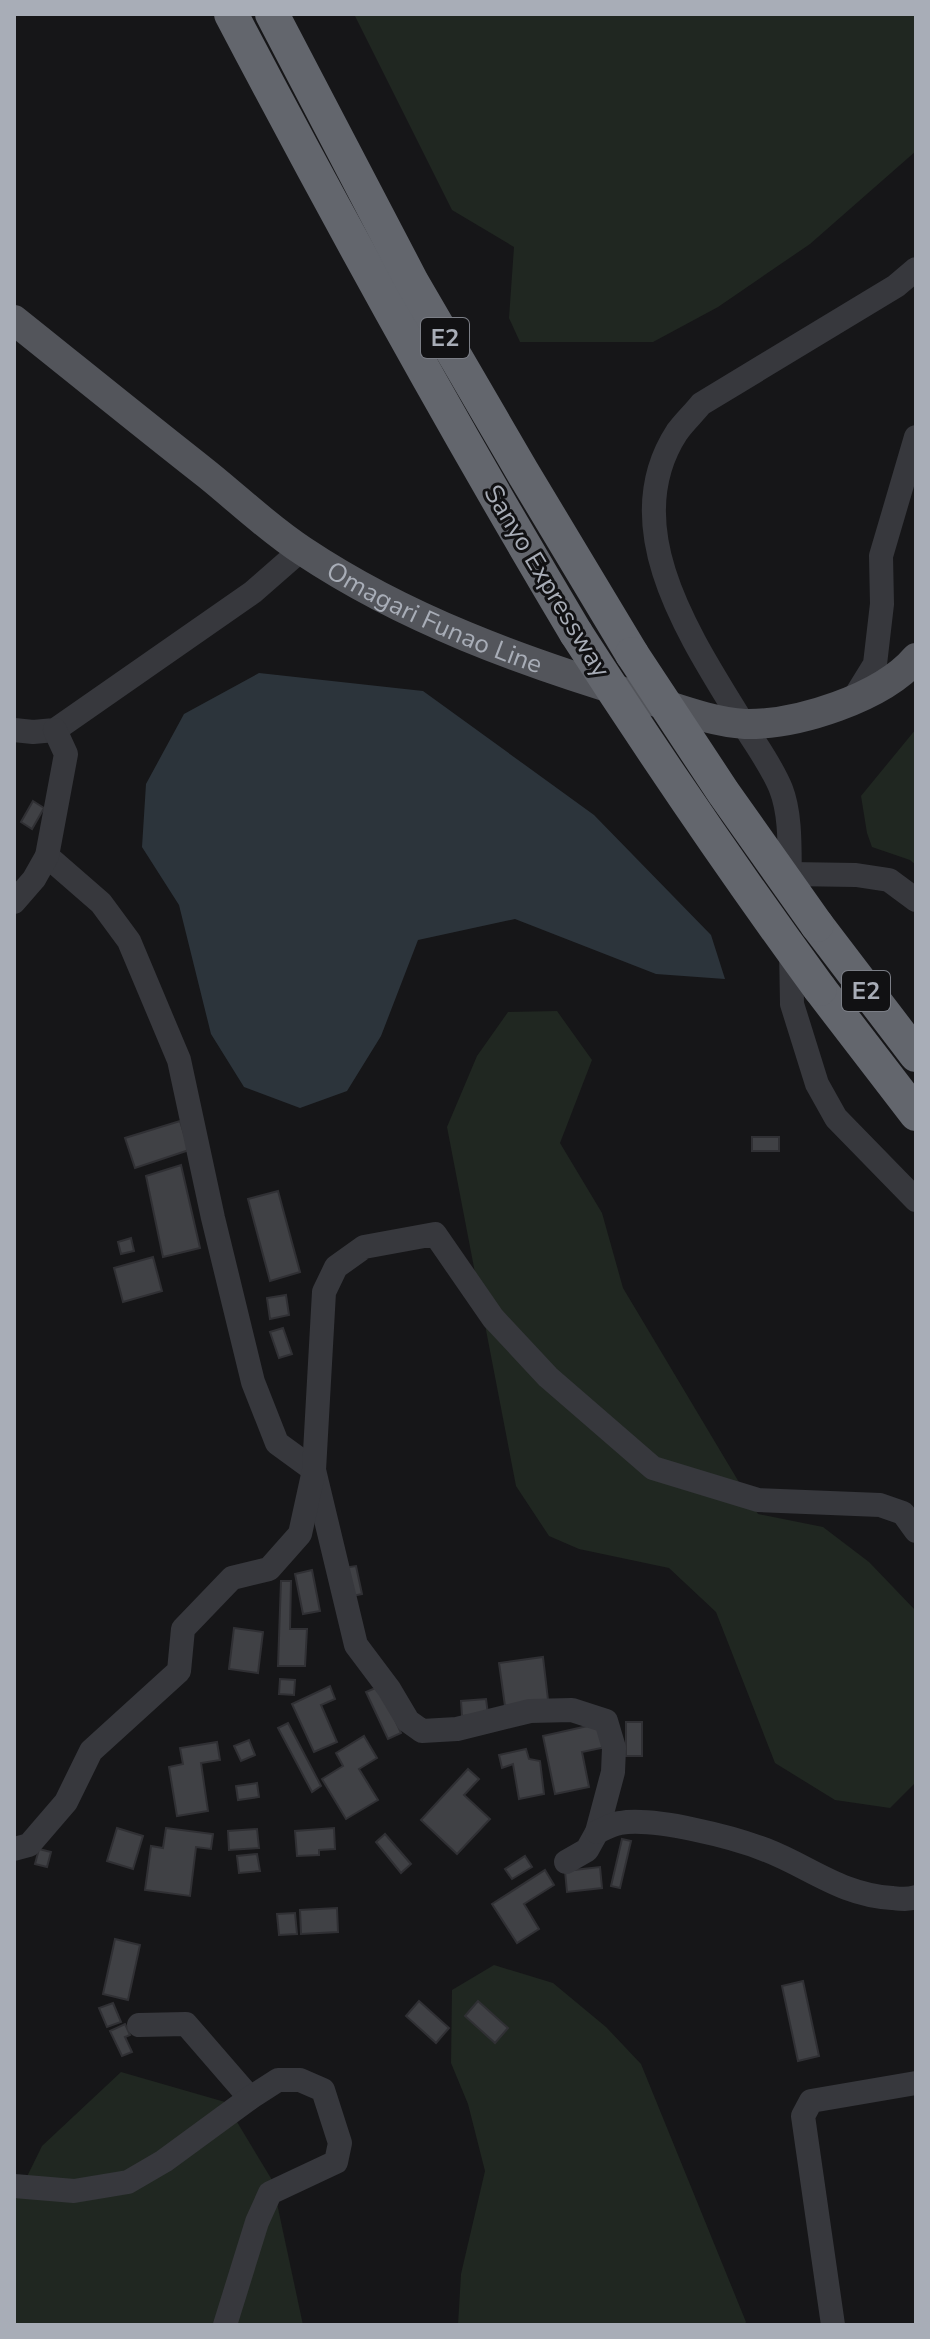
<svg xmlns="http://www.w3.org/2000/svg" width="930" height="2339" font-family="'Nunito Sans',sans-serif">
	<style>
		.green { fill: #202721 }
		.water { fill: #2c343b }
		.building { fill: #404145; stroke: #303034; stroke-width: 2 }
		.lines { fill: none; stroke-linecap: round; stroke-linejoin: round }
		.minor { stroke: #37383d; stroke-width: 24 }
		.major { stroke: #53555b; stroke-width: 30 }
		.highway { stroke: #63666d; stroke-width: 34 }
		.highway-bridge { stroke: #63666d; stroke-width: 34 }
		.labels { text-anchor: middle; dominant-baseline: central; stroke-width: 6; stroke-linejoin: round; paint-order: stroke }
		.shield { fill: #111113; stroke: #7b7e86; stroke-width: 2 }
		.shield-label { font-size: 24px; font-weight: bold; fill: #a8adb7 }
		.street-label { font-size: 26px; fill: #a8adb7; stroke: #111113 }
	</style>
	<rect width="100%" height="100%" fill="#161618"/>
	<!-- green -->
	<g class="green">
		<path d="M354 14H916V151L810 244 718 307 653 342H520L509 318 514 247 452 210Z"/>
		<path d="M916 729V865L910 860 872 847 867 833 861 796Z"/>
		<path d="M557 1011 592 1060 560 1143 602 1213 623 1288 758 1514 823 1527 869 1562 916 1611V1782L890 1808 835 1800 775 1763 716 1612 669 1568 579 1549 549 1536 516 1486 447 1127 477 1056 508 1012Z"/>
		<path d="M494 1965 553 1983 606 2027 641 2064 746 2322 744 2325H458L461 2274 485 2171 468 2104 451 2063 452 1990Z"/>
		<path d="M121 2072 225 2102 272 2180 303 2325H14V2203L42 2146Z"/>
	</g>
	<!-- water -->
	<path class="water" d="M259 673 423 691 594 815 711 935 725 979 656 974 515 919 418 940 381 1036 347 1091 300 1108 244 1087 211 1034 179 905 142 847 146 784 184 714Z"/>
	<!-- building -->
	<g class="building">
		<path d="M33 801 44 808 32 829 21 822Z"/>
		<path d="M180 1121 189 1150 135 1168 125 1138Z"/>
		<rect x="752" y="1137" width="27" height="14"/>
		<path d="M181 1165 200 1248 163 1257 146 1176Z"/>
		<path d="M278 1191 300 1272 270 1281 248 1199Z"/>
		<path d="M131 1238 134 1251 121 1254 118 1242Z"/>
		<path d="M153 1257 162 1291 123 1302 114 1268Z"/>
		<path d="M286 1295 289 1315 270 1319 267 1298Z"/>
		<path d="M283 1328 292 1354 279 1358 270 1332Z"/>
		<path d="M356 1566 362 1594 348 1597 342 1568Z"/>
		<path d="M312 1570 320 1611 303 1614 295 1574Z"/>
		<path d="M281 1581H291L290 1629H307L305 1666H278Z"/>
		<path d="M234 1628 263 1632 258 1673 229 1669Z"/>
		<path d="M543 1657 548 1700 505 1706 499 1663Z"/>
		<path d="M280 1679 295 1680 294 1695 279 1694Z"/>
		<path d="M330 1686 335 1699 321 1705 337 1742 314 1752 292 1704Z"/>
		<path d="M380 1686 401 1733 388 1739 366 1692Z"/>
		<path d="M486 1699 488 1714 462 1716 461 1701Z"/>
		<rect x="626" y="1722" width="16" height="34"/>
		<path d="M288 1723 321 1786 312 1792 278 1728Z"/>
		<path d="M601 1723 606 1747 582 1752 589 1787 555 1794 543 1736Z"/>
		<path d="M364 1736 377 1758 359 1769 378 1800 346 1819 322 1779 343 1766 336 1753Z"/>
		<path d="M249 1740 255 1755 241 1761 234 1746Z"/>
		<path d="M217 1742 220 1760 201 1763 208 1811 177 1816 169 1767 183 1764 180 1748Z"/>
		<path d="M526 1749 529 1759 540 1761 544 1794 519 1799 513 1764 502 1768 499 1755Z"/>
		<path d="M468 1769 479 1779 464 1795 490 1819 457 1854 421 1820Z"/>
		<path d="M257 1783 259 1797 238 1800 236 1786Z"/>
		<path d="M117 1828 143 1836 133 1869 107 1861Z"/>
		<path d="M166 1828 213 1834 211 1849 196 1847 190 1896 145 1890 151 1846 163 1848Z"/>
		<path d="M334 1828 335 1849 319 1850V1855L297 1856 295 1831Z"/>
		<path d="M257 1829 259 1848 229 1850 228 1831Z"/>
		<path d="M385 1834 411 1864 401 1873 376 1842Z"/>
		<path d="M622 1839 631 1841 620 1888 611 1886Z"/>
		<path d="M39 1849 51 1852 47 1867 35 1864Z"/>
		<path d="M257 1854 260 1871 239 1873 237 1856Z"/>
		<path d="M525 1856 532 1867 512 1879 505 1869Z"/>
		<path d="M600 1867 602 1888 567 1892 565 1871Z"/>
		<path d="M545 1870 554 1885 524 1904 539 1929 517 1943 492 1904Z"/>
		<path d="M337 1908 338 1932 301 1934 300 1910Z"/>
		<path d="M295 1913 297 1934 279 1935 277 1914Z"/>
		<path d="M115 1939 140 1945 128 2000 103 1994Z"/>
		<path d="M803 1981 819 2056 798 2061 782 1986Z"/>
		<path d="M419 2001 449 2028 436 2043 406 2016Z"/>
		<path d="M478 2001 508 2028 495 2043 465 2016Z"/>
		<path d="M113 2003 121 2022 107 2027 99 2008Z"/>
		<path d="M125 2024 130 2035 125 2037 132 2052 122 2056 110 2031Z"/>
	</g>
	<g class="lines">
		<!-- minor -->
		<g class="minor">
			<path d="M854 698 875 664 882 604 881 556 916 437"/>
			<path d="M14 730 33 732 55 730 253 592 301 550"/>
			<path d="M47 856 101 903 129 941 179 1060 213 1218 253 1382 277 1443 314 1470 356 1645 389 1689 408 1721 422 1731 457 1729 530 1711 572 1710 606 1721 614 1748 613 1772 597 1832 587 1850 566 1862"/>
			<path d="M790 874 856 875 889 880 916 900"/>
			<path d="M790 886C789 856 792 817 781 789 771 764 754 743 741 720 691 638 615 527 677 432 684 422 694 413 701 404L896 286 916 269"/>
			<path d="M14 902 34 879 47 856 66 754 55 730"/>
			<path d="M791 947 792 1004 817 1084 836 1118 916 1200"/>
			<path d="M597 1832C604 1829 612 1824 620 1823 654 1817 733 1837 766 1850 810 1867 841 1895 892 1898 901 1899 908 1900 916 1897"/>
			<path d="M14 1849 29 1845 66 1802 91 1751 179 1671 183 1629 232 1578 269 1569 300 1534 314 1470 324 1292 336 1267 364 1247 435 1234 493 1318 548 1377 653 1468 758 1500 880 1505 903 1513 916 1531"/>
			<path d="M139 2025 186 2024 250 2098"/>
			<path d="M14 2186 74 2191 128 2182 164 2161 250 2098 278 2080H300L323 2090 340 2143 336 2162 270 2193 257 2222 225 2325"/>
			<path d="M833 2325 803 2116 811 2101 916 2083"/>
		</g>
		<!-- major -->
		<path class="major" id="s1" d="M14 320C79 372 143 424 208 475 239 500 269 529 303 551 405 619 523 662 640 697 674 707 710 722 745 724 797 725 882 698 916 658"/>
		<!-- highway -->
		<g class="highway">
			<path d="M231 14C341 224 455 430 576 633"/>
			<path d="M272 14 412 282 522 471 632 654"/>
			<path d="M817 925 916 1055"/>
			<path d="M820 989 916 1114"/>
		</g>
		<!-- highway-bridge -->
		<g class="highway-bridge">
			<path d="M576 633C654 754 735 873 820 989"/>
			<path d="M632 654 723 792 817 925"/>
		</g>
	</g>
	<g class="labels">
		<!-- shield labels -->
		<g class="shield">
			<rect x="421" y="318" width="48" height="40" rx="6"/>
			<rect x="842" y="971" width="48" height="40" rx="6"/>
		</g>
		<g class="shield-label">
			<text x="445" y="338">E2</text>
			<text x="866" y="991">E2</text>
		</g>
		<!-- street labels -->
		<g class="street-label">
			<text transform="translate(547 581) rotate(59)">Sanyo Expressway</text>
			<text stroke="none"><textPath href="#s1" startOffset="518">Omagari Funao Line</textPath></text>
		</g>
	</g>
	<!-- border -->
	<rect width="930" height="2339" fill="none" stroke="#a8adb7" stroke-width="32"/>
</svg>
